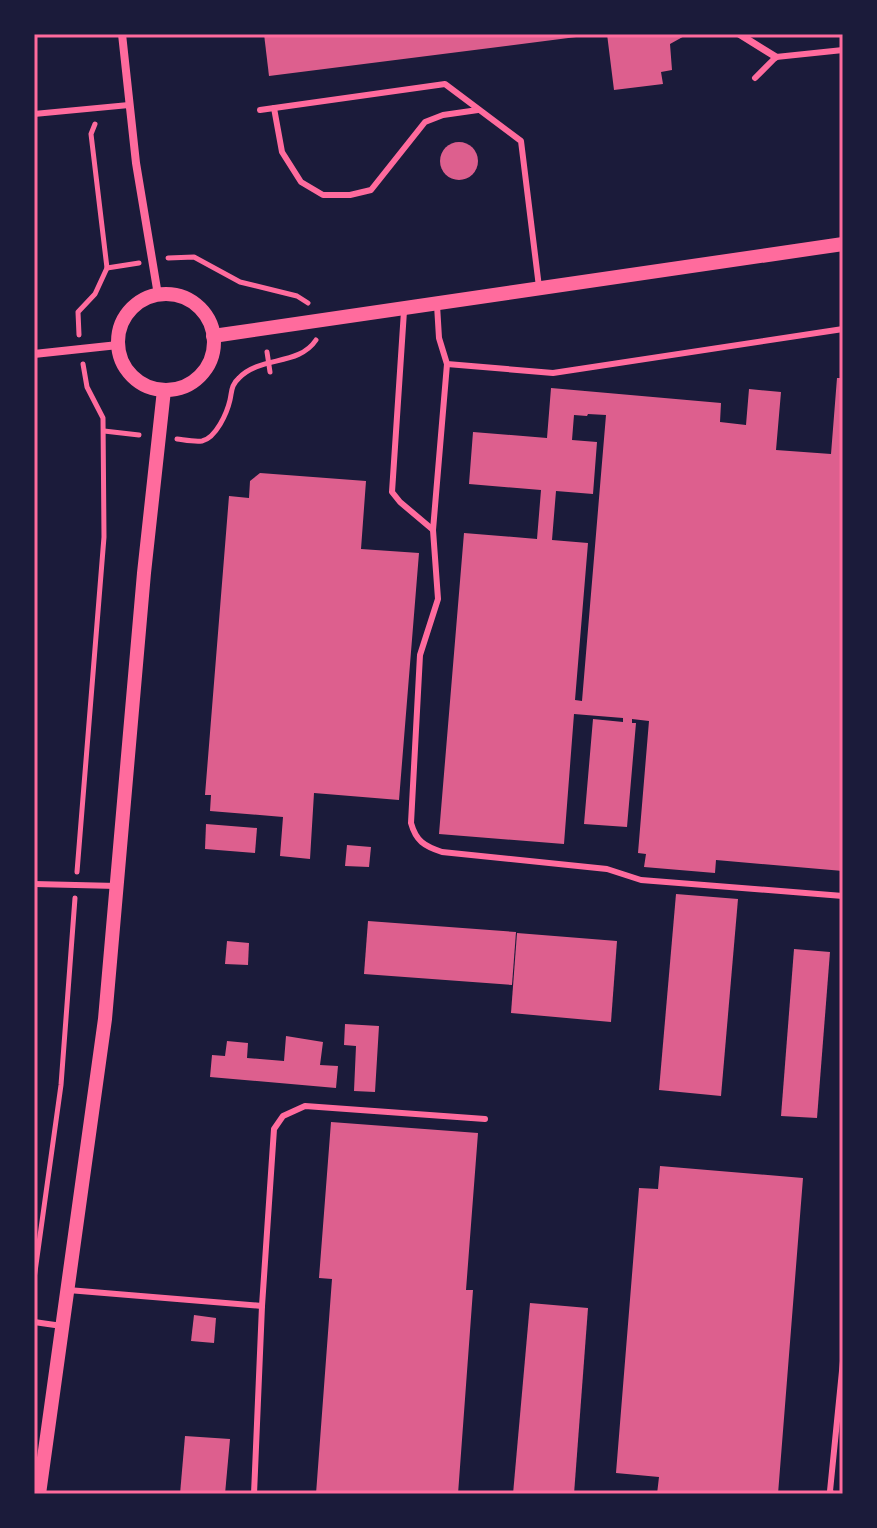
<svg xmlns="http://www.w3.org/2000/svg" width="877" height="1528" font-family="'Asap Condensed',sans-serif">
	<style>
		.building { fill: #dd5f8e; fill-rule: evenodd }
		.lines { fill: none; stroke-linecap: round; stroke-linejoin: round }
		.path { stroke: #ff6b9d; stroke-width: 5 }
		.service { stroke: #ff6b9d; stroke-width: 6 }
		.pedestrian { stroke: #ff6b9d; stroke-width: 7 }
		.minor { stroke: #ff6b9d; stroke-width: 8 }
		.tertiary { stroke: #ff6b9d; stroke-width: 14 }
		.neatline { fill: none; stroke: #ff6b9d; stroke-width: 3 }
	</style>
	<rect width="100%" height="100%" fill="#1b1b3a"/>
	<!-- building -->
	<g class="building">
		<path d="M264 34H584V36L269 76Z"/>
		<path d="M607 34H688L670 44 672 70 661 72 663 84 614 90Z"/>
		<circle cx="459" cy="161" r="19"/>
		<path d="M837 378H843V871L716 860 715 873 644 867 646 854 638 853 649 721 632 719V723H636L627 827 584 824 593 719 623 722V718L574 714 564 844 439 834 464 533 537 539 541 490 469 484 473 432 547 438 551 388 721 403 720 422 746 425 749 389 781 392 776 450 831 454ZM588 414 606 415 582 701 575 700 588 543 552 540 556 491 593 494 597 442 572 440 574 415 587 416Z"/>
		<path d="M260 473 366 481 361 549 419 553 399 800 314 793 310 859 280 856 283 817 210 811 211 795H205L229 496 249 498 250 481Z"/>
		<path d="M206 824 257 828 255 853 205 849Z"/>
		<path d="M347 845 371 847 369 867 345 866Z"/>
		<path d="M676 894 738 899 721 1096 659 1090Z"/>
		<path d="M368 921 516 932 512 985 364 974Z"/>
		<path d="M517 933 617 941 611 1022 511 1013Z"/>
		<path d="M227 941 249 943 248 965 225 964Z"/>
		<path d="M794 949 830 952 817 1118 781 1116Z"/>
		<path d="M345 1024 379 1026 375 1092 354 1091 356 1046 344 1045Z"/>
		<path d="M286 1036 323 1042 320 1065 338 1066 336 1088 210 1077 212 1055 225 1056 227 1041 248 1043 247 1058 284 1061Z"/>
		<path d="M331 1122 478 1133 466 1290H473L458 1494H316L332 1279 319 1278Z"/>
		<path d="M660 1166 803 1178 778 1494H657L659 1477 616 1473 639 1188 658 1189Z"/>
		<path d="M530 1303 588 1308 574 1494H513Z"/>
		<path d="M194 1315 216 1318 214 1343 191 1341Z"/>
		<path d="M185 1436 230 1439 225 1494H180Z"/>
	</g>
	<g class="lines">
		<!-- path -->
		<g class="path">
			<path d="M168 258 194 257 240 282 297 296 308 303"/>
			<path d="M107 268 139 263"/>
			<path d="M79 335 78 312 95 294 107 268 91 134 95 124"/>
			<path d="M267 352 270 372"/>
			<path d="M104 431 139 435"/>
			<path d="M177 439C185 440 194 442 202 441 216 438 227 413 230 400 232 391 231 385 239 378 260 356 299 366 316 340"/>
			<path d="M77 872 104 537 103 418 87 387 83 364"/>
			<path d="M34 1279 61 1085 75 898"/>
		</g>
		<!-- service -->
		<g class="service">
			<path d="M755 78 776 57 843 50"/>
			<path d="M274 108 282 152 301 182 323 195H350L371 190 425 122 443 115 478 110"/>
			<path d="M260 110 445 84 521 141 539 287"/>
			<path d="M34 114 129 105"/>
			<path d="M437 305 439 338 447 364 553 373 843 329"/>
			<path d="M404 311 392 492 400 502 432 529"/>
			<path d="M447 364 433 530 438 599 420 655 411 823C416 841 424 846 442 852L607 869 641 880 843 896"/>
			<path d="M34 884 117 886"/>
			<path d="M68 1290 262 1306"/>
			<path d="M34 1322 62 1326"/>
			<path d="M254 1494 262 1306 274 1129 283 1116 305 1106 485 1119"/>
			<path d="M832 1494 830 1491 843 1361"/>
		</g>
		<!-- pedestrian -->
		<path class="pedestrian" d="M739 34 776 57"/>
		<!-- minor -->
		<g class="minor">
			<path d="M122 34 136 163 158 295"/>
			<path d="M34 354 118 345"/>
		</g>
		<!-- tertiary -->
		<g class="tertiary">
			<circle cx="166" cy="342" r="48"/>
			<path d="M213 336 843 244"/>
			<path d="M39 1494 105 1019 144 573 164 390"/>
		</g>
	</g>
	<!-- border -->
	<rect width="877" height="1528" fill="none" stroke="#1b1b3a" stroke-width="72"/>
	<rect x="36" y="36" width="805" height="1456" class="neatline"/>
</svg>
